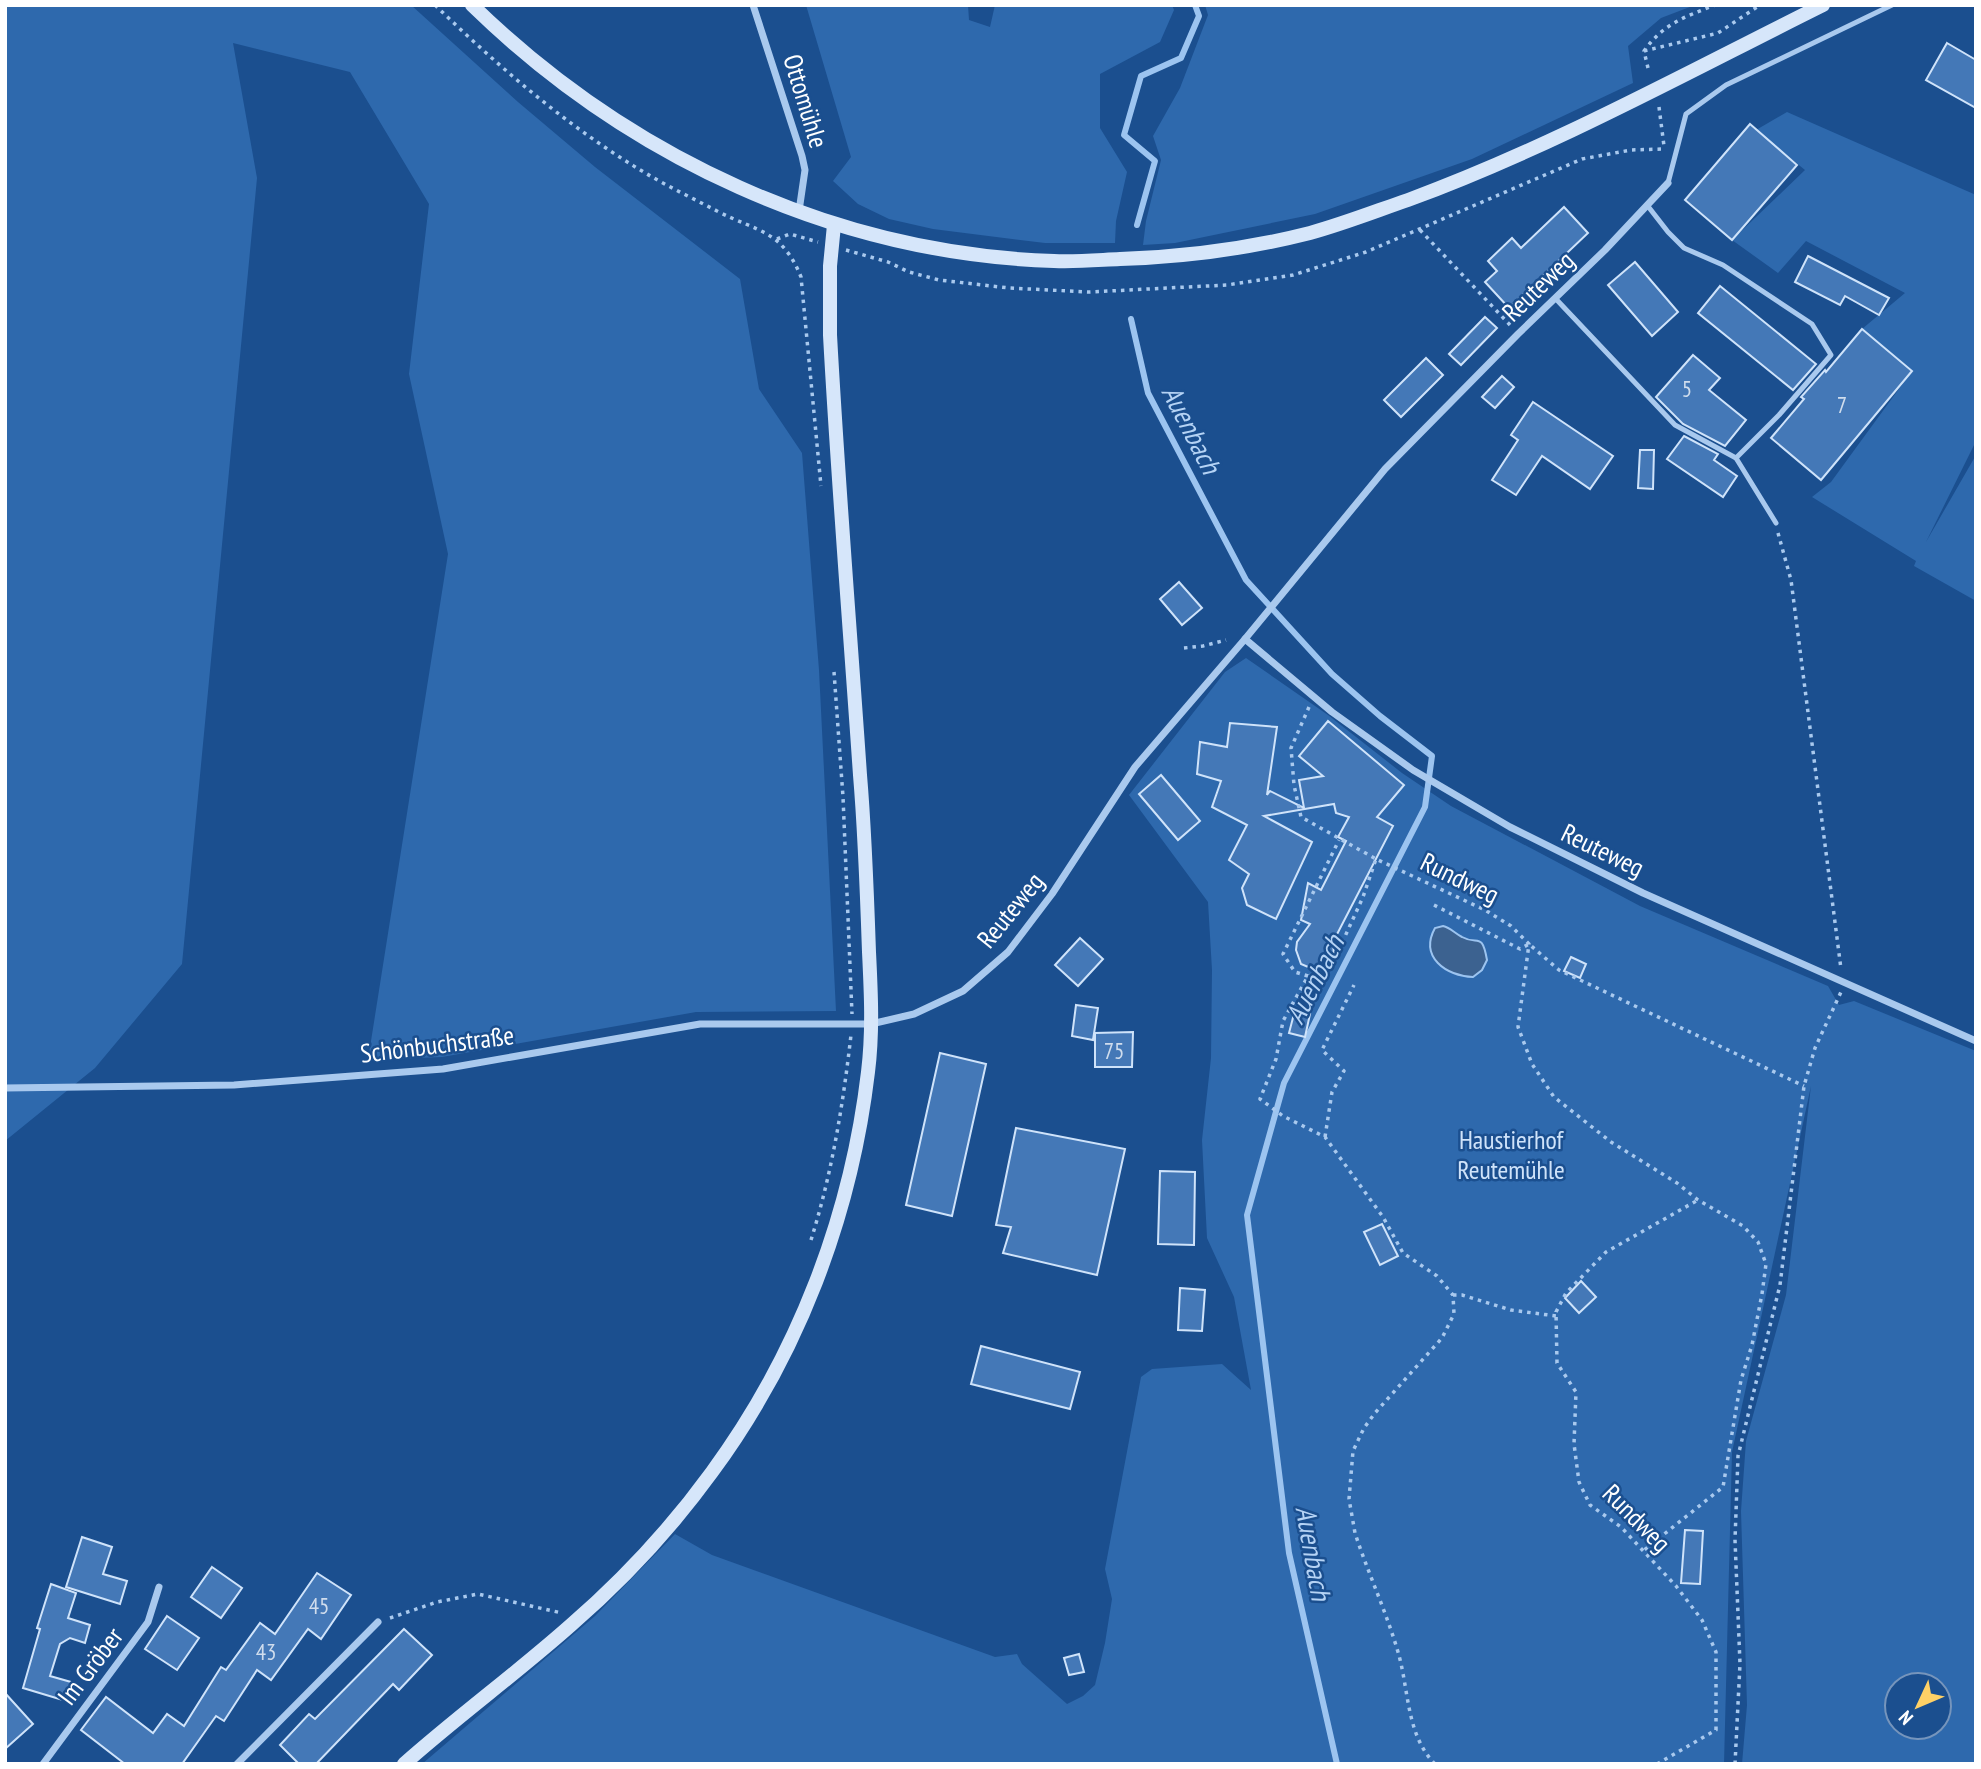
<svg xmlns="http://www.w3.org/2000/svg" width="1981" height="1769" font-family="'PT Sans Narrow',sans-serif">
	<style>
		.green { fill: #2e69ad; fill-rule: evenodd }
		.water { fill: #3c6290; stroke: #9cc4f0; stroke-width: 2 }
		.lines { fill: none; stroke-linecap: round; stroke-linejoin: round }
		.stream { stroke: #9cc4f0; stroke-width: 6 }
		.building { fill: #4478b7; stroke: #cfe3fa; stroke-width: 2 }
		.path { stroke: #a9c9ee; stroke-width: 3.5; stroke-dasharray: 3.5 5; stroke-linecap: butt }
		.lane { stroke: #a9c9ee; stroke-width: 5 }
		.street { stroke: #a9c9ee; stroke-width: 7 }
		.secondary { stroke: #d6e6fa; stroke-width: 14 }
		.labels { text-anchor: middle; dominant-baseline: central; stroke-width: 5; stroke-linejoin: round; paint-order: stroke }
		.number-label { font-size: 23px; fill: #d0dded }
		.street-label { font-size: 26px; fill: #fff; stroke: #1b4f8f }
		.park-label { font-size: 26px; fill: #cfe3fa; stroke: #1b4f8f }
		.water-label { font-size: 28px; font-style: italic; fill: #b5d3f5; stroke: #1b4f8f }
	</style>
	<rect width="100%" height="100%" fill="#1b4f8f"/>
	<!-- green -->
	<g class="green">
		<path d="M5 5H411L518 102 595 167 740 279 759 389 802 453 819 670 836 1011 696 1012 442 1057 368 1060 448 554 409 374 429 204 350 72 233 43 257 178 182 964 95 1068 5 1141Z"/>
		<path d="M806 5H968L969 20 990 27 995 5H1172L1174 10 1160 42 1100 74V128L1127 172 1116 221 1115 243H1045L933 229 889 219 858 204 833 181 851 157Z"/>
		<path d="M1205 5H1695L1661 18 1628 46 1633 83 1472 159 1315 214 1175 243 1143 245 1146 221 1161 160 1153 136 1180 88 1208 15Z"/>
		<path d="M1787 112 1976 195V441L1926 542 1976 455V601L1914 566 1916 561 1812 497 1831 482 1912 371 1862 329 1905 293 1806 241 1778 273 1732 240 1805 170 1756 130Z"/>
		<path d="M1246 658 1328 715 1402 773 1451 806 1640 906 1828 986 1839 1005 1854 1001 1976 1051V1764H1742L1747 1705 1741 1511 1746 1441 1786 1295 1811 1086 1732 1452 1724 1764H422L595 1616 675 1534 712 1555 995 1657 1017 1654 1022 1664 1067 1704 1083 1696 1095 1685 1105 1643 1112 1599 1105 1569 1141 1377 1152 1369 1222 1364 1251 1390 1234 1297 1207 1238 1202 1140 1211 1058 1212 970 1208 902 1129 795 1225 672ZM1897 1685H1939V1727H1897Z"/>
	</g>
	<!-- water -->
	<path class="water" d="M1443 926C1451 928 1454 933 1462 937 1478 946 1482 931 1487 960L1482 970 1473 977C1446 976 1419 957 1435 928Z"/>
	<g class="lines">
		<!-- stream -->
		<g class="stream">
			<path d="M1137 225 1155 161 1124 135 1141 76 1181 58 1199 16 1195 5"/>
			<path d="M1131 319 1148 393 1246 580 1332 674 1380 716 1432 756 1425 807 1284 1083 1247 1215 1289 1553 1337 1764"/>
		</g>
	</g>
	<!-- building -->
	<g class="building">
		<path d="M1947 43 1976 60V108L1926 80Z"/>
		<path d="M1750 124 1797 165 1732 240 1685 200Z"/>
		<path d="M1564 207 1588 233 1509 308 1485 282 1497 271 1488 261 1512 238 1521 248Z"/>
		<path d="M1808 256 1889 298 1879 315 1845 296 1840 305 1795 282Z"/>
		<path d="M1635 262 1678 312 1652 336 1608 285Z"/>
		<path d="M1720 286 1816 364 1793 390 1698 313Z"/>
		<path d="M1485 317 1497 328 1461 365 1449 354Z"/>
		<path d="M1862 329 1912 371 1821 480 1771 438 1804 399 1801 397 1825 370 1826 372Z"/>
		<path d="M1693 355 1720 378 1709 390 1746 420 1725 446 1683 424 1656 397Z"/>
		<path d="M1426 358 1443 375 1401 417 1384 400Z"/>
		<path d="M1502 376 1514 387 1495 408 1482 397Z"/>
		<path d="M1533 402 1613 456 1590 489 1542 456 1516 495 1492 480 1518 440 1511 435Z"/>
		<path d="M1684 436 1718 454 1714 460 1737 476 1723 497 1667 459Z"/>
		<path d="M1640 450H1654L1653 489 1638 488Z"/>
		<path d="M1179 582 1202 608 1182 625 1160 599Z"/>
		<path d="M1328 721 1404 785 1377 817 1393 826 1333 942 1334 957 1323 968 1315 970 1301 964 1296 950 1297 942 1310 924 1301 920 1308 883 1321 890 1346 841 1338 837 1349 817 1336 813 1334 804 1264 816 1312 842 1276 919 1247 905 1242 888 1249 874 1229 860 1247 825 1212 807 1221 781 1197 774 1200 742 1227 747 1230 723 1277 727 1267 795 1270 791 1304 808 1299 780 1323 776 1299 756Z"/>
		<path d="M1161 775 1200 821 1178 840 1139 794Z"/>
		<path d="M1080 938 1103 959 1078 986 1055 965Z"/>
		<path d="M1571 957 1586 964 1580 978 1564 971Z"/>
		<path d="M1076 1005 1098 1008 1093 1040 1072 1036Z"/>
		<path d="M1295 1010 1310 1014 1305 1037 1289 1033Z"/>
		<path d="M1133 1032 1132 1067H1095V1033Z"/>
		<path d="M940 1053 986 1064 952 1216 906 1205Z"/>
		<path d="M1016 1128 1125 1149 1097 1275 1003 1253 1011 1227 996 1225Z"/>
		<path d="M1160 1171 1195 1172 1194 1245 1158 1244Z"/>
		<path d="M1382 1224 1398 1256 1380 1265 1364 1232Z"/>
		<path d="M1581 1281 1596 1297 1579 1313 1565 1298Z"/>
		<path d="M1180 1288 1205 1290 1202 1331 1178 1330Z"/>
		<path d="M981 1346 1080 1372 1070 1409 971 1384Z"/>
		<path d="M1685 1530 1703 1531 1700 1584 1681 1583Z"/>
		<path d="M82 1537 112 1547 103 1574 127 1581 120 1604 66 1587Z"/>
		<path d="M212 1567 242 1588 221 1618 191 1597Z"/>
		<path d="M317 1573 351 1595 321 1639 308 1629 271 1680 257 1670 224 1721 216 1716 182 1764H125L81 1730 106 1697 153 1733 167 1714 184 1726 221 1667 226 1670 260 1623 275 1634Z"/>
		<path d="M51 1584 76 1593 68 1618 90 1625 85 1643 70 1638 60 1644 50 1676 71 1682 66 1701 23 1688 40 1629 37 1628Z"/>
		<path d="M167 1616 199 1638 177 1670 145 1649Z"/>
		<path d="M404 1629 432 1655 399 1690 393 1684 316 1764H299L280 1745 309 1714 315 1719Z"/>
		<path d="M1079 1654 1084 1672 1069 1675 1064 1658Z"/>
		<path d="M5 1693 33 1724 5 1749Z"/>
	</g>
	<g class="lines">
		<!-- path -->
		<g class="path">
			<path d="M435 5C500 68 569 128 647 174 669 187 694 199 717 211 758 232 782 230 801 277L821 486"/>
			<path d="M1644 51 1718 33 1760 5"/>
			<path d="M1648 68 1644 51C1664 23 1685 17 1715 5"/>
			<path d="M1659 107 1664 146"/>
			<path d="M1420 230 1510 325"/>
			<path d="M777 239 790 234 818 242"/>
			<path d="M846 250 888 262 909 272 939 280 1009 288 1089 292 1227 285 1293 275 1366 252 1582 159 1631 150 1664 149"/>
			<path d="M1778 533 1791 580 1841 969"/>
			<path d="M1184 648 1203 646 1226 640"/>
			<path d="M834 672 843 797 852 1014"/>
			<path d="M1309 707 1291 748 1294 785 1301 817 1376 859"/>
			<path d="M1434 905 1520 949 1529 944 1559 970 1804 1086"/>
			<path d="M1308 976 1295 972 1283 954 1339 840"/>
			<path d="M1325 1137 1332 1092 1344 1071 1322 1050 1354 985"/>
			<path d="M811 1240C832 1173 843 1105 851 1035"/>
			<path d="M1453 1295H1462L1511 1310 1556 1316"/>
			<path d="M390 1618 437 1602 478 1594 562 1613"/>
			<path d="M1435 1764C1406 1735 1409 1689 1398 1652 1386 1611 1368 1573 1355 1533L1349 1499 1353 1451 1364 1428 1375 1413 1442 1338 1454 1314 1453 1295 1437 1276 1403 1253 1383 1217 1325 1137 1283 1116 1260 1099 1276 1059 1283 1021 1308 976 1319 974 1331 967 1363 897 1376 859 1485 910 1511 926 1529 944 1518 1027 1532 1064 1554 1097 1611 1142 1677 1183 1698 1200 1743 1226 1758 1242 1766 1264 1762 1294 1752 1345 1741 1380 1723 1487 1643 1551"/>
			<path d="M1657 1764 1716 1730V1652L1702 1620 1676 1586 1621 1527 1590 1505 1579 1482 1574 1444 1576 1392 1557 1363 1556 1312 1566 1293 1606 1252 1698 1200"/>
			<path d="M1735 1764 1740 1664 1735 1540 1738 1456 1780 1285 1804 1086 1815 1048 1841 992"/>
		</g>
		<!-- lane -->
		<g class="lane">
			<path d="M1668 183 1686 114 1726 85 1892 5"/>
			<path d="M1647 205 1668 232 1684 248 1723 265 1812 324 1831 355 1779 415 1736 458"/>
			<path d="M1555 298 1675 425 1736 458 1776 523"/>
		</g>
		<!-- street -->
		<g class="street">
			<path d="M753 5 802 156 805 170 799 211"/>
			<path d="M1245 639 1332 712 1413 770 1510 827 1643 893 1976 1041"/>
			<path d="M5 1088 234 1085 443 1069 700 1024H871L914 1014 963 991 1008 952 1052 894 1135 767 1245 639 1385 469 1518 334 1605 250 1668 183"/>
			<path d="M43 1764 148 1622 159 1587"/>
			<path d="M237 1764 378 1622"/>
		</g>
		<!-- secondary -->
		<g class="secondary">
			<path d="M472 5C628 157 835 254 1054 261 1076 262 1098 260 1120 259 1185 257 1247 249 1310 233 1343 224 1376 211 1408 200 1552 147 1686 73 1823 5"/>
			<path d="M404 1764C458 1716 517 1673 571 1625 623 1580 672 1527 712 1472 798 1355 851 1216 868 1072 873 1032 871 992 869 952 867 893 865 834 860 775 850 629 838 482 830 335V266L834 225"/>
		</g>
	</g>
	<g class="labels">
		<!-- number labels -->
		<g class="number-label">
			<text x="1687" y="388">5</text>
			<text x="1842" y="404">7</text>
			<text x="1114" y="1050">75</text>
			<text x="319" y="1605">45</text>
			<text x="266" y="1651">43</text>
		</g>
		<!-- street labels -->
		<g class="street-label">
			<text transform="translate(806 101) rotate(73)">Ottomühle</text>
			<text transform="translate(1538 286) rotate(-44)">Reuteweg</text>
			<text transform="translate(1603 850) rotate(26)">Reuteweg</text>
			<text transform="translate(1460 878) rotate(26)">Rundweg</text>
			<text transform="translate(1010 910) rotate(-51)">Reuteweg</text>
			<text transform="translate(437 1044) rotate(-7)">Schönbuchstraße</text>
			<text transform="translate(1637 1518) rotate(45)">Rundweg</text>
			<text transform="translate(90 1666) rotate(-53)">Im Gröber</text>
		</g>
		<!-- park labels -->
		<g class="park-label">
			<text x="1511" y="1139">Haustierhof<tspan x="1511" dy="30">Reutemühle</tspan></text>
		</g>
		<!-- water labels -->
		<g class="water-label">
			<text transform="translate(1192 429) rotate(63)">Auenbach</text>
			<text transform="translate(1314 979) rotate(-63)">Auenbach</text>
			<text transform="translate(1314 1553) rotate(80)">Auenbach</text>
		</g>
	</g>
	<!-- border -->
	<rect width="1981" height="1769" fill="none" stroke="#ffffff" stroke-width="14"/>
	<!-- north arrow -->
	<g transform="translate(1918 1706) rotate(226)"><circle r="33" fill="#1b4f8f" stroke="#7695bc" stroke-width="2"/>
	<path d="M0-5L12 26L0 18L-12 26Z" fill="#ffd166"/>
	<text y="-10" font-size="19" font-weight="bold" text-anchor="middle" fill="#ffffff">N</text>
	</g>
</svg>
